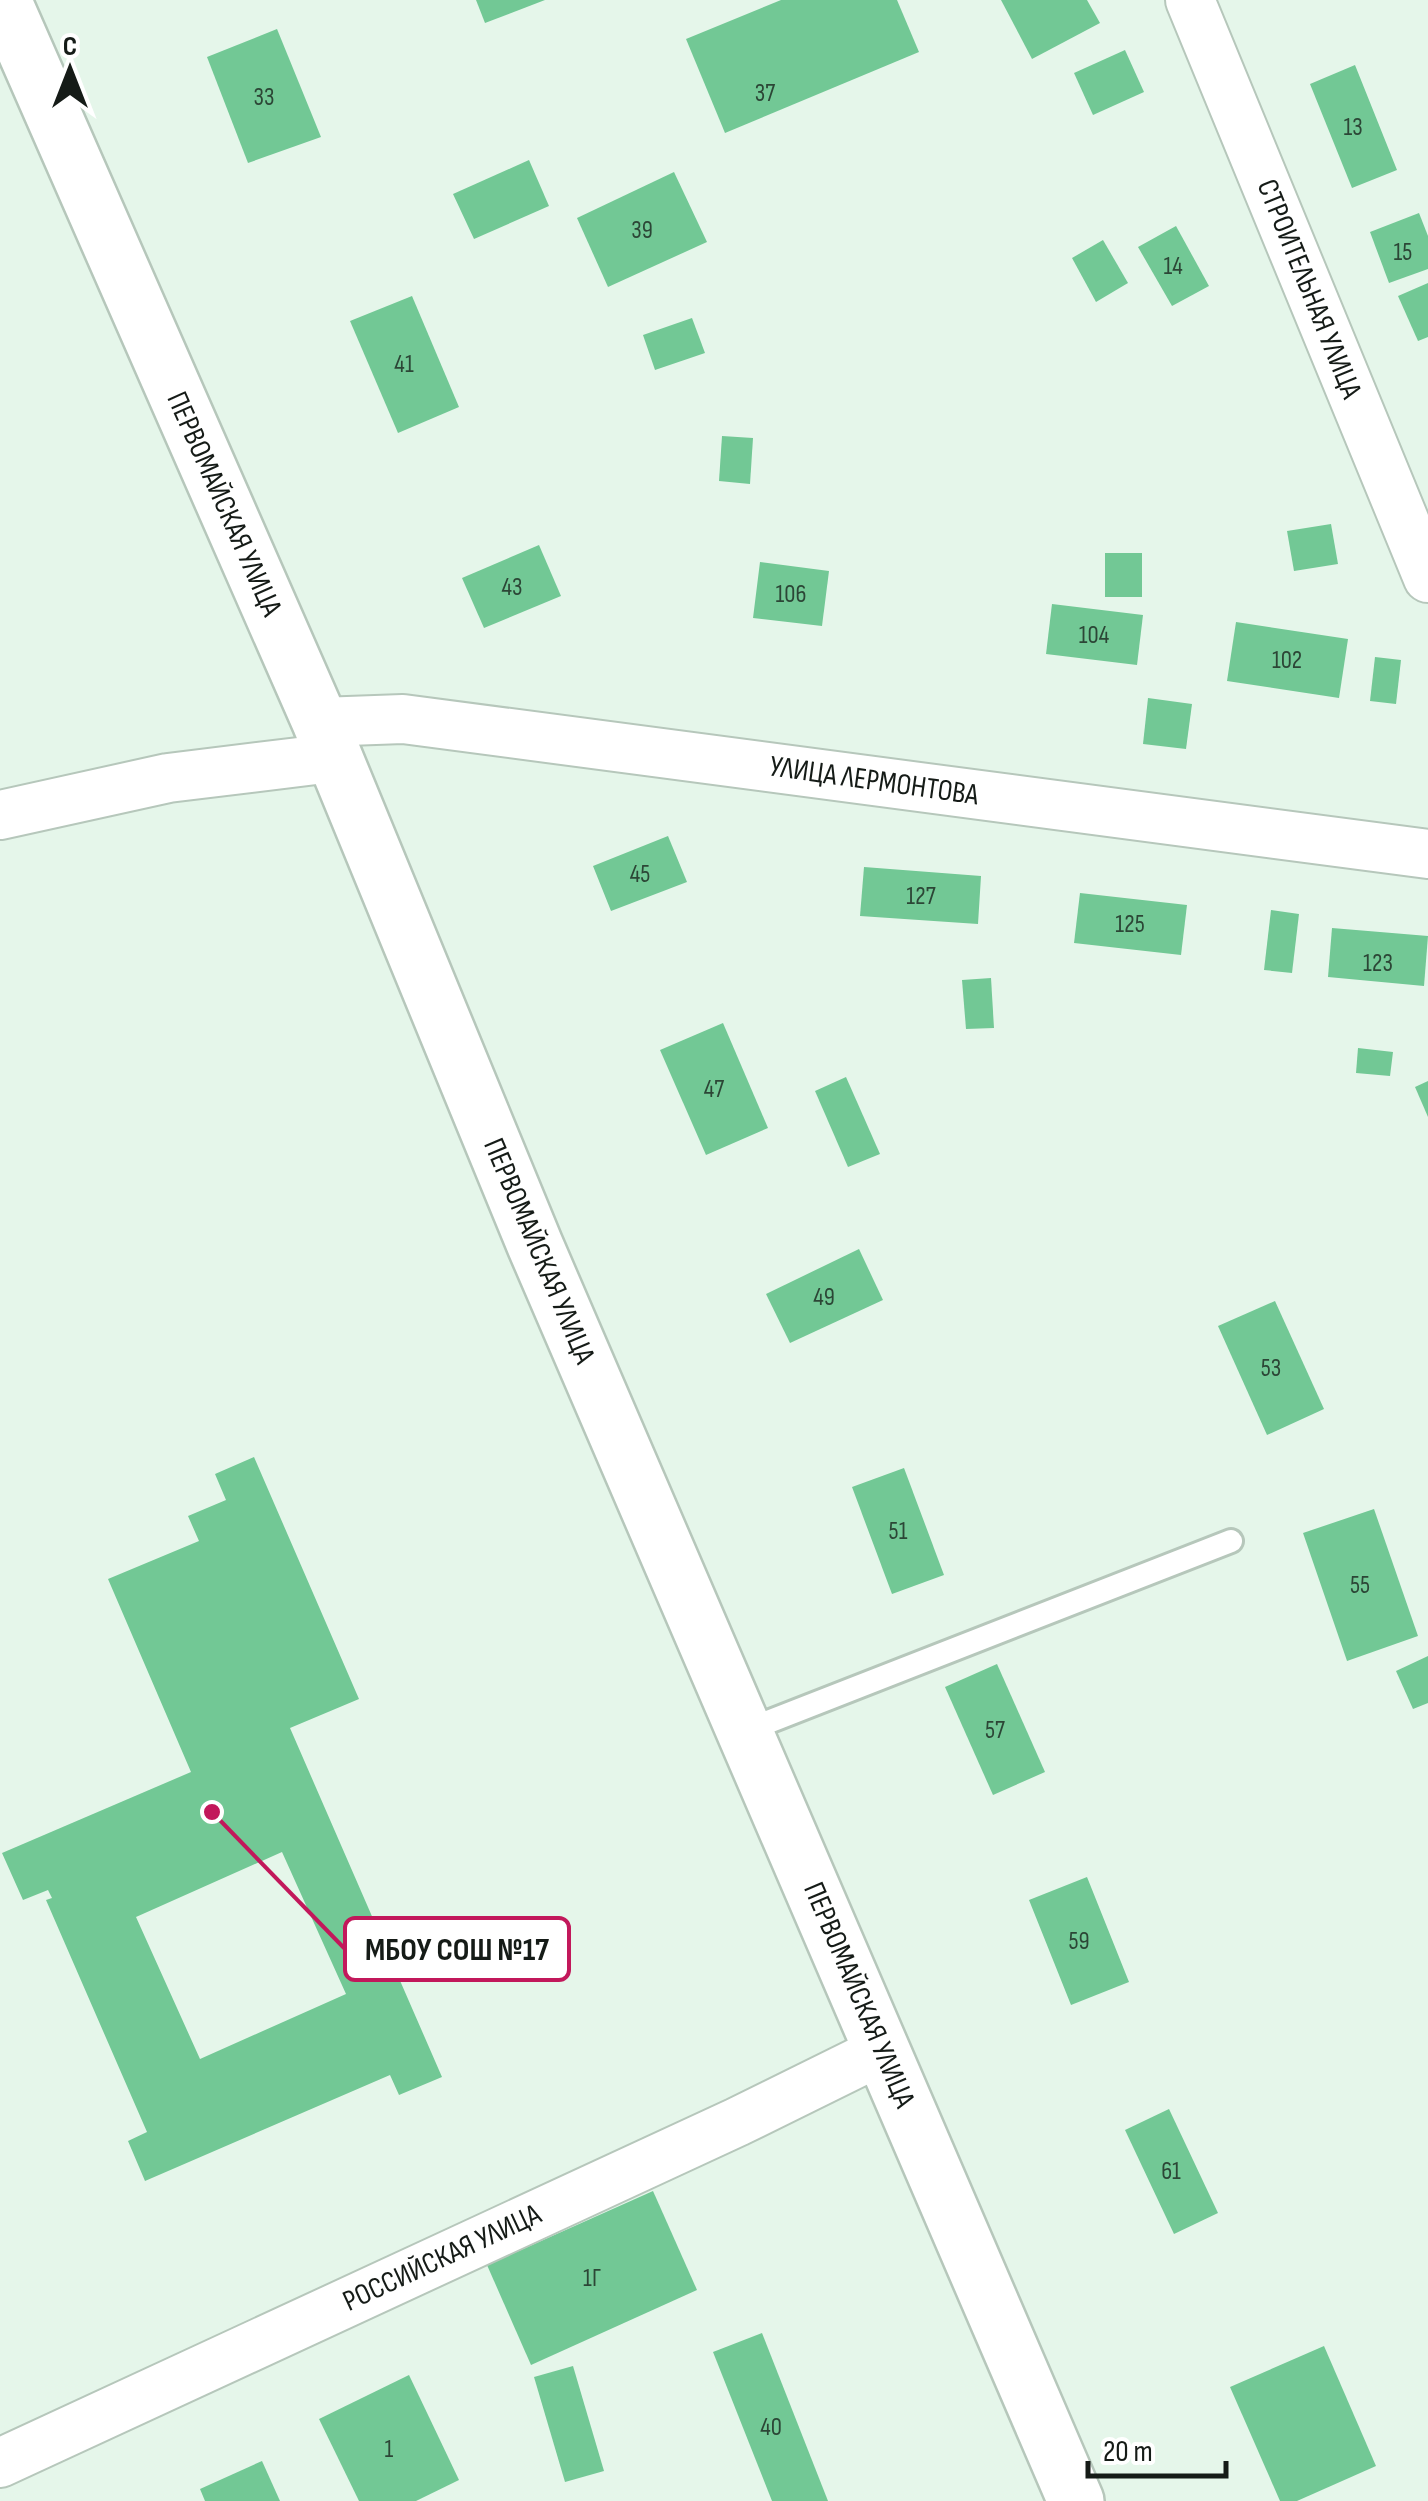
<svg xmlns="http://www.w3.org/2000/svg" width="1428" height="2501" font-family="'Sofia Sans Condensed',sans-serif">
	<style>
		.building { fill: #72c895; fill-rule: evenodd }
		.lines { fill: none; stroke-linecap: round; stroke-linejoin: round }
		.lane-casing { stroke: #b6c7bb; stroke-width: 28 }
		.street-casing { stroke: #b6c7bb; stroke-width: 52 }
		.secondary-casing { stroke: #b6c7bb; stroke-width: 60 }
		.lane { stroke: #fff; stroke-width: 22 }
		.street { stroke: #fff; stroke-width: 48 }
		.secondary { stroke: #fff; stroke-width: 55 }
		.labels { text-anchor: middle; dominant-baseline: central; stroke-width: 8; stroke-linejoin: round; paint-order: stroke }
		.number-label { font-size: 25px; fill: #2c4636 }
		.street-label { font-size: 30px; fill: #151b17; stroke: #fff }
		.leader { fill: none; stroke: #c2185b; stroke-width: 4 }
		.callout-dot { fill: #c2185b; stroke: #fff; stroke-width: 4 }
		.callout { fill: #fff; stroke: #c2185b; stroke-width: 4 }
		.callout-label { font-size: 32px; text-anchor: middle; font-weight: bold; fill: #151b17 }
	</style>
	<rect width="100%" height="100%" fill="#e5f6ea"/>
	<!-- building -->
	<g class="building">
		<path d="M476 0H545L485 23Z"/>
		<path d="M781 0H897L919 52 725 133 686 39Z"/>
		<path d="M1001 0H1087L1100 23 1032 59Z"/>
		<path d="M277 29 321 137 248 163 207 57Z"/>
		<path d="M1125 50 1144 92 1093 115 1074 73Z"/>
		<path d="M1355 65 1397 170 1352 188 1310 84Z"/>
		<path d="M529 160 549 206 474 239 453 194Z"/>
		<path d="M674 172 707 242 608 287 577 218Z"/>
		<path d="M1419 213 1428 236V269L1389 283 1370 232Z"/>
		<path d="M1176 226 1209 286 1172 306 1138 247Z"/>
		<path d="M1103 240 1128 283 1096 302 1072 258Z"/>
		<path d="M1428 283V337L1418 341 1398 296Z"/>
		<path d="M412 296 459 407 398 433 350 321Z"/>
		<path d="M692 318 705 353 655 370 643 335Z"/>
		<path d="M722 436 753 438 750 484 719 481Z"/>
		<path d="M1331 524 1338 564 1294 571 1287 531Z"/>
		<path d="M539 545 561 596 484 628 462 578Z"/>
		<rect x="1105" y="553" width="37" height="44"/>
		<path d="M760 562 829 571 822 626 753 618Z"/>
		<path d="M1052 604 1143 615 1137 665 1046 654Z"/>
		<path d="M1236 622 1348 639 1339 698 1227 681Z"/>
		<path d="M1375 657 1401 660 1396 704 1370 701Z"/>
		<path d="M1148 698 1192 704 1186 749 1143 744Z"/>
		<path d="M668 836 687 882 611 911 593 866Z"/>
		<path d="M864 867 981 876 978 924 860 916Z"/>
		<path d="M1080 893 1187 905 1181 955 1074 943Z"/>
		<path d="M1271 910 1299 914 1292 973 1264 970Z"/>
		<path d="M1332 928 1428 936 1424 986 1328 977Z"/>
		<path d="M991 978 994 1028 966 1029 962 980Z"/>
		<path d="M723 1023 768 1128 706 1155 660 1050Z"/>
		<path d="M1358 1048 1393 1052 1390 1076 1356 1073Z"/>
		<path d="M846 1077 880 1154 848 1167 815 1091Z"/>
		<path d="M1428 1081V1117L1415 1087Z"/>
		<path d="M859 1249 883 1300 790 1343 766 1294Z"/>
		<path d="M1275 1301 1324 1409 1267 1435 1218 1326Z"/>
		<path d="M254 1457 359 1699 290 1728 442 2077 399 2095 390 2075 145 2181 128 2141 147 2132 46 1900 52 1898 48 1890 23 1900 2 1853 191 1772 108 1579 199 1541 188 1516 226 1500 215 1474ZM282 1852 346 1994 200 2059 136 1917Z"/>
		<path d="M904 1468 944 1575 892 1594 852 1487Z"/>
		<path d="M1374 1509 1418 1636 1347 1661 1303 1533Z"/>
		<path d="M1428 1656V1703L1413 1709 1396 1671Z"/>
		<path d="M997 1664 1045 1772 993 1795 945 1687Z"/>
		<path d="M1087 1877 1129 1982 1071 2005 1029 1900Z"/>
		<path d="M1169 2109 1218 2213 1174 2234 1125 2130Z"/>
		<path d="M653 2191 697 2290 531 2365 487 2265Z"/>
		<path d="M762 2333 828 2501H772L713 2352Z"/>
		<path d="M1324 2346 1376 2466 1297 2501H1280L1230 2387Z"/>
		<path d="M573 2366 604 2471 565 2482 534 2377Z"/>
		<path d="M409 2375 459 2480 416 2501H359L319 2419Z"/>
		<path d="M262 2461 280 2501H205L200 2489Z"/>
	</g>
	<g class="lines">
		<!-- lane casing -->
		<g class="lane-casing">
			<path id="lane" d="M745 1731 1231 1541"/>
		</g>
		<!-- street casing -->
		<g class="street-casing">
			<g id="street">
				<path d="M1190 0 1428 578"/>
				<path d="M320 722 403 719 1428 854"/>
				<path d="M0 815 168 778 332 758"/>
				<path d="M0 2463 737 2122 883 2050"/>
			</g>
		</g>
		<!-- secondary casing -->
		<g class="secondary-casing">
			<path id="secondary" d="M3 0 320 722 535 1245 1076 2501"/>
		</g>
		<!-- lane -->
		<use href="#lane" class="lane"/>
		<!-- street -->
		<use href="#street" class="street"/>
		<!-- secondary -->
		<use href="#secondary" class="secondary"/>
	</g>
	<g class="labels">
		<!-- number labels -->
		<g class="number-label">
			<text x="765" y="93">37</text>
			<text x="264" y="97">33</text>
			<text x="1353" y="127">13</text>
			<text x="642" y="230">39</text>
			<text x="1403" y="252">15</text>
			<text x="1173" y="266">14</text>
			<text x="404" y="364">41</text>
			<text x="512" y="587">43</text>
			<text x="791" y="594">106</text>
			<text x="1094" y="635">104</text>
			<text x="1287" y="660">102</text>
			<text x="640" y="874">45</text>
			<text x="921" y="896">127</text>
			<text x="1130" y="924">125</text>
			<text x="1378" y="963">123</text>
			<text x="714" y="1089">47</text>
			<text x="824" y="1297">49</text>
			<text x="1271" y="1368">53</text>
			<text x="898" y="1531">51</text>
			<text x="1360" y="1585">55</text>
			<text x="995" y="1730">57</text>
			<text x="1079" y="1941">59</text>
			<text x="1171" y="2171">61</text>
			<text x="592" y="2278">1Г</text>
			<text x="771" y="2427">40</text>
			<text x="389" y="2449">1</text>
		</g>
		<!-- street labels -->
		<g class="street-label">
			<text transform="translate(1309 289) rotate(68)">СТРОИТЕЛЬНАЯ УЛИЦА</text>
			<text transform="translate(224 504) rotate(66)">ПЕРВОМАЙСКАЯ УЛИЦА</text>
			<text transform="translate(874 781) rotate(8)">УЛИЦА ЛЕРМОНТОВА</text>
			<text transform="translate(539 1251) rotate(67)">ПЕРВОМАЙСКАЯ УЛИЦА</text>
			<text transform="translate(859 1995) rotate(67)">ПЕРВОМАЙСКАЯ УЛИЦА</text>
			<text transform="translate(442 2258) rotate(-25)">РОССИЙСКАЯ УЛИЦА</text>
		</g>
	</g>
	<!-- callouts -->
	<path class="leader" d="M212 1812L345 1949"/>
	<circle class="callout-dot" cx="212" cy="1812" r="10"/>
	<rect class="callout" x="345" y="1918" width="224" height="62" rx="10"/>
	<g class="callout-label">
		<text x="457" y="1960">МБОУ СОШ №17</text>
	</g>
	<!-- north arrow -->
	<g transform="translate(70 70)" stroke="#ffffff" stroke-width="8" paint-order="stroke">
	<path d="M0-8L18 38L0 25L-18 38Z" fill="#151b17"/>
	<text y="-15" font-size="28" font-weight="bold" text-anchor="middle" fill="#151b17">С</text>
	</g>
	<!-- scale -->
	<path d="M1088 2461v15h138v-15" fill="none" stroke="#151b17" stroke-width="5"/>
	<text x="1103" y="2461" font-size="30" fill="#151b17" stroke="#ffffff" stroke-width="8" paint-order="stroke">20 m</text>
</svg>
